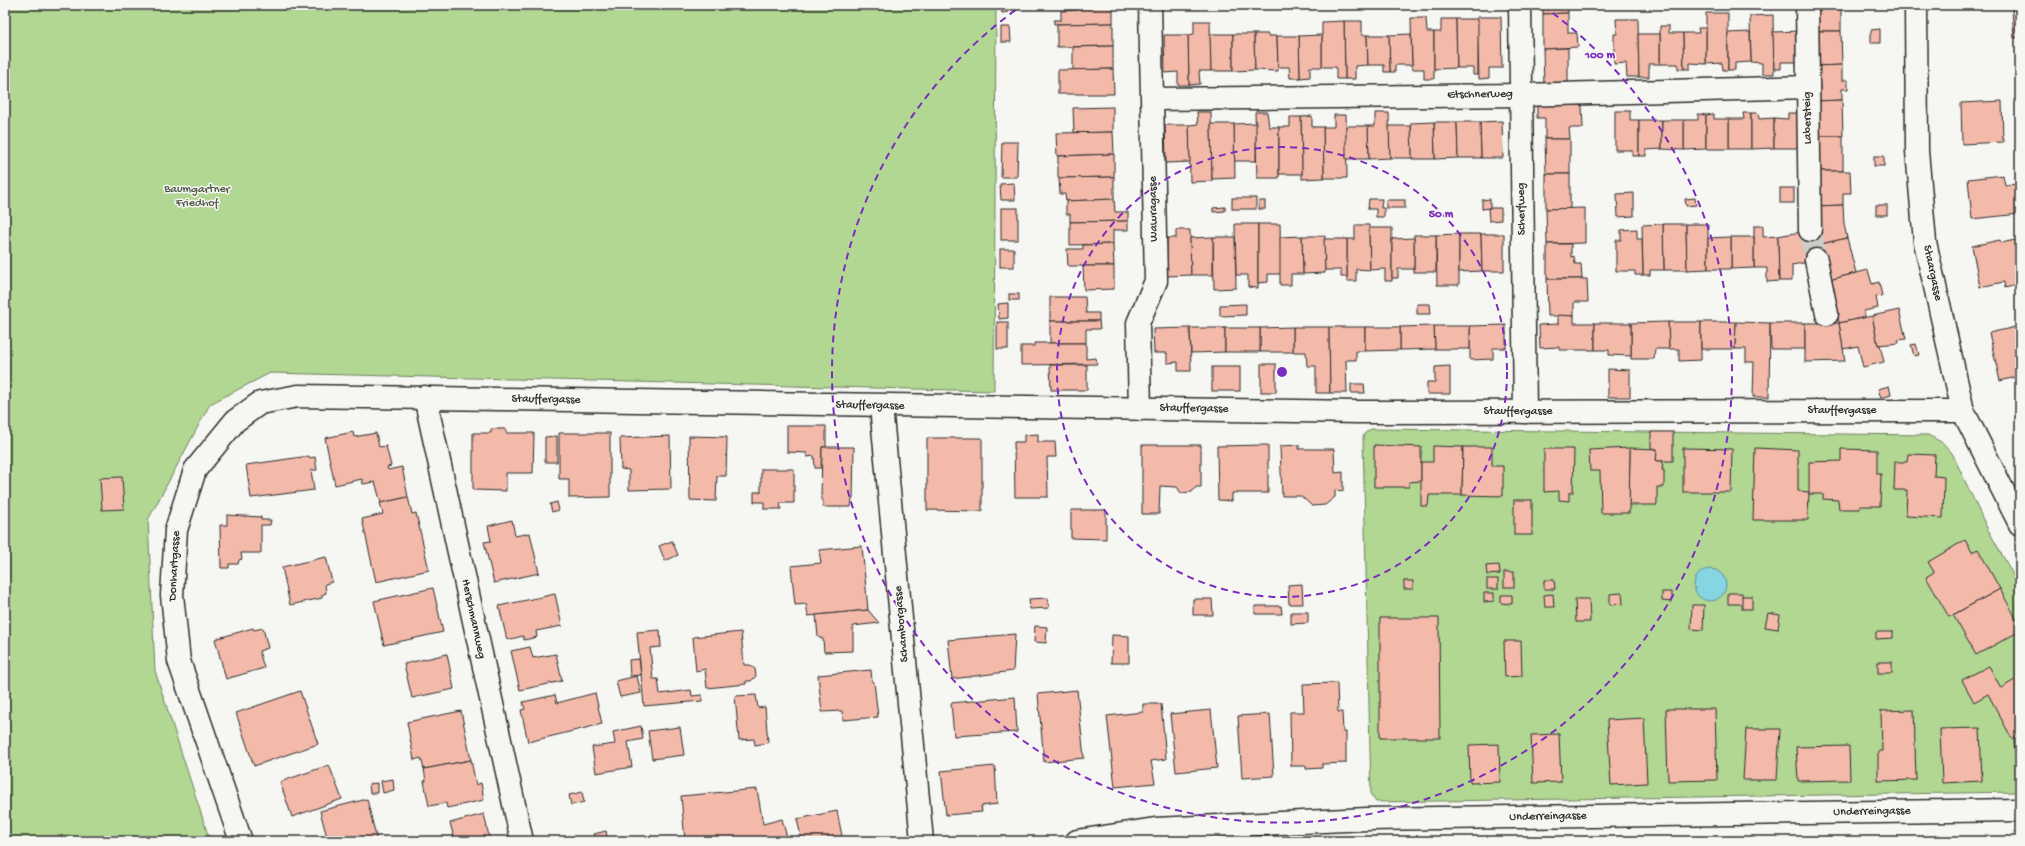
<svg xmlns="http://www.w3.org/2000/svg" width="2025" height="846" font-family="'Gochi Hand',sans-serif">
	<style>
		.green { fill: #b1d792; stroke: #6e815e }
		.water { fill: #85d5e2; stroke: #619199 }
		.building { fill: #f3baaa; stroke: #2b2b2b }
		.lines { fill: none; stroke-linecap: round; stroke-linejoin: round }
		.minor-tunnel { stroke: #cdcdca; stroke-width: 22; stroke-dasharray: 22 11; stroke-linecap: butt }
		.minor-casing { stroke: #2b2b2b; stroke-width: 25 }
		.minor { stroke: #f6f6f2; stroke-width: 22 }
		.ring { fill: none; stroke: #7b2cbf; stroke-width: 2; stroke-dasharray: 7 5 }
		.labels { text-anchor: middle; dominant-baseline: central; stroke-width: 3; stroke-linejoin: round; paint-order: stroke }
		.street-label { font-size: 12px; fill: #2b2b2b; stroke: #f6f6f2 }
		.park-label { font-size: 12px; fill: #4c5645; stroke: #f6f6f2 }
		.centre { fill: #7b2cbf; stroke: #f6f6f2; stroke-width: 2 }
		.ring-label { font-size: 12px; text-anchor: middle; font-weight: bold; fill: #7b2cbf; stroke: #f6f6f2; stroke-width: 3; stroke-linejoin: round; paint-order: stroke }
	</style>
	<rect width="100%" height="100%" fill="#f6f6f2"/>
	<filter id="ink" filterUnits="userSpaceOnUse"><feTurbulence type="fractalNoise" baseFrequency=".025" numOctaves="2"/><feDisplacementMap in="SourceGraphic" scale="8" xChannelSelector="R" yChannelSelector="G"/><feConvolveMatrix kernelMatrix="1 2 1 2 8 2 1 2 1" color-interpolation-filters="sRGB"/></filter>
	<g filter="url(#ink)">
		<!-- green -->
		<g class="green">
			<path d="M5 5H996L994 391 270 373 210 404 148 520 155 671 210 841H5Z"/>
			<path d="M1371 429 1928 435 1943 443 1952 453 1986 526 2020 587V792L1376 802 1371 795 1363 437 1365 433Z"/>
		</g>
		<!-- water -->
		<circle class="water" cx="1710" cy="585" r="16"/>
		<!-- building -->
		<g class="building">
			<path d="M1001 5H1008V12L1002 13Z"/>
			<path d="M1078 5H1113V23L1054 24V20H1061V11L1078 10Z"/>
			<path d="M1543 5H1568V13L1543 14Z"/>
			<path d="M1814 5H1841V31H1815Z"/>
			<path d="M2020 9V37L2014 38 2012 10Z"/>
			<path d="M1568 13V33H1577L1578 47 1543 49V14Z"/>
			<path d="M1706 13H1728V70H1723L1722 63 1706 64Z"/>
			<path d="M1773 15 1774 74H1762V63L1751 62 1750 16Z"/>
			<path d="M1477 17H1501L1502 68H1489V78L1479 79Z"/>
			<path d="M1411 18H1426L1427 32H1434V79H1424V69H1412Z"/>
			<path d="M1441 19H1456L1457 68 1434 69V32H1441Z"/>
			<path d="M1456 19H1478V75H1473V68H1457Z"/>
			<path d="M1616 19H1638L1639 77H1627L1626 63 1614 64V34H1617Z"/>
			<path d="M1194 21H1210L1211 71H1199L1200 84 1189 85 1188 35 1194 34Z"/>
			<path d="M1344 21H1362V35H1367L1368 65 1355 66V79H1345Z"/>
			<path d="M1344 21 1345 79H1336V67H1322V22Z"/>
			<path d="M1113 23V46L1057 47V24Z"/>
			<path d="M1660 26H1669V33H1683L1684 69H1678V64H1660Z"/>
			<path d="M1001 27H1010L1011 42H1001Z"/>
			<path d="M1698 28H1706V64L1690 63V69H1684L1683 33H1699Z"/>
			<path d="M1880 29V43H1871V30Z"/>
			<path d="M1800 31 1797 62H1781V69H1774L1773 32Z"/>
			<path d="M1815 31H1841L1842 65 1815 66Z"/>
			<path d="M1750 32 1751 62 1735 63V70H1728V33Z"/>
			<path d="M1210 34H1233V71H1211Z"/>
			<path d="M1233 34H1254L1255 70 1233 71Z"/>
			<path d="M1254 34H1268V36H1277L1278 71 1255 70Z"/>
			<path d="M1411 34 1412 65H1395V72H1390L1389 35Z"/>
			<path d="M1638 34H1660V64H1649V77H1639Z"/>
			<path d="M1164 35H1188L1189 85H1178V72L1165 73Z"/>
			<path d="M1322 35V67H1310V77L1300 78 1299 36Z"/>
			<path d="M1367 35H1389L1390 72H1384V65H1368Z"/>
			<path d="M1277 36H1299L1300 78H1290L1289 67H1278Z"/>
			<path d="M1113 46V69L1073 70V47Z"/>
			<path d="M1568 48V85H1544L1543 49Z"/>
			<path d="M1842 65V80H1848V89H1842V100L1816 101 1815 66Z"/>
			<path d="M1113 69 1114 94H1058V70Z"/>
			<path d="M1842 100 1843 136H1816V101Z"/>
			<path d="M2002 101 2003 142 1962 144 1961 103Z"/>
			<path d="M1569 102V105H1582L1583 128H1569L1570 139H1545V118H1537V103Z"/>
			<path d="M1113 107V132L1074 133 1073 108Z"/>
			<path d="M1615 111H1630V120H1639V156H1632V150H1615Z"/>
			<path d="M1197 112H1211L1212 181 1190 182 1189 125 1198 124Z"/>
			<path d="M1255 112H1267L1269 127H1279V178H1257Z"/>
			<path d="M1375 113H1389L1390 158 1369 159 1368 126H1375Z"/>
			<path d="M1743 113H1751V149H1729V119H1744Z"/>
			<path d="M1751 113H1758L1759 119 1774 118V148L1751 149Z"/>
			<path d="M1788 113H1798L1799 148H1774V118L1788 119Z"/>
			<path d="M1698 114 1706 115V149L1684 150V120H1698Z"/>
			<path d="M1714 114V119H1729V149H1706V115Z"/>
			<path d="M1334 115H1346L1347 178H1324L1323 127H1334Z"/>
			<path d="M1312 116V127H1323L1324 178 1302 179 1301 117Z"/>
			<path d="M1290 117H1301L1302 174H1279V127H1290Z"/>
			<path d="M1639 120H1662V149L1646 150V156H1639Z"/>
			<path d="M1662 120H1684V150L1662 149Z"/>
			<path d="M1502 121 1503 158H1481L1480 122Z"/>
			<path d="M1434 122H1457L1458 158 1435 159Z"/>
			<path d="M1434 122 1435 159H1412L1411 123Z"/>
			<path d="M1457 122H1480L1481 158H1458Z"/>
			<path d="M1256 123V161H1234V124Z"/>
			<path d="M1211 124H1234L1235 178 1212 179Z"/>
			<path d="M1165 125H1189L1190 162 1166 163Z"/>
			<path d="M1346 126H1368L1369 159H1346Z"/>
			<path d="M1389 126H1411L1412 158H1390Z"/>
			<path d="M1113 132 1114 154 1057 156 1056 133Z"/>
			<path d="M1816 136H1843V171H1817Z"/>
			<path d="M1545 139H1570V174H1546Z"/>
			<path d="M1002 142H1018L1017 177H1001Z"/>
			<path d="M1114 154V177L1058 178V156Z"/>
			<rect x="1874" y="156" width="10" height="10"/>
			<path d="M1817 171H1850L1851 193H1843V205L1817 206Z"/>
			<rect x="1546" y="174" width="24" height="35"/>
			<path d="M2003 175 2005 185 2019 184 2020 214 1972 219 1968 179Z"/>
			<path d="M1114 177V199L1066 201 1065 194H1060L1059 178Z"/>
			<path d="M1014 183 1015 200H1001L1000 184Z"/>
			<rect x="1780" y="188" width="14" height="15"/>
			<path d="M1634 193V216L1618 217 1617 194Z"/>
			<rect x="1232" y="198" width="24" height="11"/>
			<path d="M1695 198 1696 205 1686 206 1685 199Z"/>
			<path d="M1114 199 1115 212H1128V221L1070 222V214H1066V201Z"/>
			<path d="M1369 199H1382L1381 208H1384V217H1376V209H1368Z"/>
			<path d="M1490 199V208L1482 209V200Z"/>
			<rect x="1386" y="200" width="19" height="8"/>
			<rect x="1259" y="201" width="6" height="8"/>
			<path d="M1843 205 1844 224 1847 238 1821 244 1817 229V206Z"/>
			<rect x="1876" y="205" width="11" height="10"/>
			<path d="M1225 207V211L1213 212V208Z"/>
			<rect x="1001" y="208" width="17" height="32"/>
			<path d="M1488 208H1501V220L1489 221Z"/>
			<path d="M1585 208V243L1547 244 1546 209Z"/>
			<path d="M1128 221V230H1113V244L1070 245V222Z"/>
			<path d="M1235 224H1258V288L1248 287V275H1236Z"/>
			<path d="M1258 224H1280L1281 274H1268V282L1258 283Z"/>
			<path d="M1663 224H1686L1687 270H1664Z"/>
			<path d="M1663 224 1664 270H1650V275H1643L1642 225Z"/>
			<path d="M1686 224H1708V269L1687 270Z"/>
			<path d="M1355 225H1369L1370 270 1356 269V281H1347V239H1355Z"/>
			<path d="M1754 226H1763V237L1778 236 1779 281 1767 282V268H1754Z"/>
			<path d="M1369 228H1392V281H1385V269L1370 270Z"/>
			<path d="M1637 229V239H1642L1643 275H1635V271H1616V240H1621V230Z"/>
			<path d="M1817 229 1825 259 1792 265V281H1779L1778 236Z"/>
			<path d="M1176 230H1190L1191 275 1167 276V238H1176Z"/>
			<path d="M1459 234V285H1437L1436 235Z"/>
			<path d="M1459 234H1481L1482 271 1459 272Z"/>
			<path d="M1481 234H1504V271H1482Z"/>
			<rect x="1414" y="235" width="22" height="37"/>
			<path d="M1302 236H1325V273L1303 274Z"/>
			<path d="M1302 236 1303 274H1291V285H1280V237Z"/>
			<path d="M1213 237H1235L1236 288 1214 289Z"/>
			<path d="M1213 237V275H1191L1190 238Z"/>
			<path d="M1731 237H1754V268L1731 269Z"/>
			<path d="M1731 237V269H1708V238Z"/>
			<path d="M1414 238V269H1398V278H1392V239Z"/>
			<path d="M1847 238 1856 273 1829 280 1821 244Z"/>
			<path d="M1324 239H1347V277H1341V270H1325Z"/>
			<path d="M2020 239V284L2005 288 2004 282 1980 287 1972 246 2000 240 2001 243Z"/>
			<path d="M1113 244 1114 266H1068L1067 249H1083V245Z"/>
			<path d="M1547 244H1571V257L1574 256 1575 264H1581L1582 279H1547Z"/>
			<rect x="1000" y="249" width="14" height="18"/>
			<path d="M1083 266H1114V289L1084 290Z"/>
			<path d="M1868 270 1872 284 1879 282 1882 296 1876 297 1878 308 1864 311 1865 317 1839 323 1829 280Z"/>
			<path d="M1547 279H1587L1588 302H1574V316H1548Z"/>
			<rect x="1009" y="294" width="10" height="6"/>
			<path d="M1050 297H1085L1086 313H1099V321H1050Z"/>
			<path d="M1008 303V318L999 319 998 304Z"/>
			<path d="M1246 304V315L1220 316V305Z"/>
			<path d="M1417 304H1430L1431 314H1417Z"/>
			<path d="M1899 310 1906 339 1898 340 1899 343 1878 345 1872 316Z"/>
			<path d="M1558 315 1574 316V323H1595V350H1559V347L1540 348 1539 325 1558 324Z"/>
			<path d="M1872 316 1877 340 1878 345H1880L1884 362 1863 367 1858 346 1843 349 1839 323Z"/>
			<path d="M1050 321H1099L1100 329H1086V343H1050Z"/>
			<rect x="997" y="322" width="11" height="27"/>
			<path d="M1668 322H1701V360L1679 361V349H1669Z"/>
			<path d="M1668 322 1669 349H1655L1654 359H1631V323Z"/>
			<path d="M1701 322H1736L1735 349H1701Z"/>
			<path d="M1736 322 1770 323 1769 397H1753L1754 362H1746V349H1735Z"/>
			<path d="M1595 323H1631V356L1609 355V350H1595Z"/>
			<path d="M1770 323H1805V349H1771Z"/>
			<path d="M1805 323H1839L1845 361 1805 362Z"/>
			<path d="M1506 325V348H1493V359L1470 360V326Z"/>
			<path d="M1434 326H1470V349H1435Z"/>
			<path d="M1434 326 1435 349 1400 350V327Z"/>
			<path d="M2020 326V376L2000 381 1989 333Z"/>
			<path d="M1293 327H1329L1330 393H1316V366H1307L1306 352H1293Z"/>
			<path d="M1293 327V352H1260V328Z"/>
			<path d="M1329 327H1365V351H1356V360H1346L1347 393H1330Z"/>
			<path d="M1365 327H1400V350L1365 351Z"/>
			<path d="M1190 328 1191 371H1178V362L1167 363V353H1154L1153 329Z"/>
			<path d="M1190 328H1225V352L1191 353Z"/>
			<rect x="1225" y="328" width="35" height="24"/>
			<path d="M1034 343H1086V359L1096 358 1097 364 1021 365V346H1034Z"/>
			<path d="M1916 344 1919 355 1914 356 1911 345Z"/>
			<rect x="1261" y="364" width="15" height="28"/>
			<path d="M1050 365H1087V390H1051Z"/>
			<path d="M1450 366V394H1427V382H1435V367Z"/>
			<rect x="1212" y="367" width="28" height="24"/>
			<path d="M1608 369 1630 370V397H1608Z"/>
			<path d="M1351 384H1364L1365 393H1351Z"/>
			<path d="M1889 386 1891 395 1881 398 1878 389Z"/>
			<path d="M787 426H826V447H822L821 468H815L814 456 807 457V453L787 452Z"/>
			<path d="M491 429H506V433H534L533 473H506V491L473 490V433H491Z"/>
			<path d="M353 432 354 437 376 433 379 447 386 446 391 466 387 467 388 470 402 467 408 497 381 503 375 482 363 484 362 479 335 485 325 438Z"/>
			<path d="M1651 432H1673V461H1656L1657 449 1651 448Z"/>
			<path d="M559 433H610V497L569 498V479H559Z"/>
			<path d="M1038 434V442H1055L1056 457H1047L1048 497H1015L1014 442H1024V435Z"/>
			<path d="M557 436V462H545V437Z"/>
			<path d="M670 436 671 489 629 490V470L621 469 620 438Z"/>
			<path d="M689 436 727 437 726 476H717L716 501 690 500Z"/>
			<path d="M927 438H982V511L927 510Z"/>
			<path d="M1142 445H1201V487H1196L1192 492 1181 493 1177 487 1160 486 1159 514H1142Z"/>
			<path d="M1268 445V493H1232V501L1218 500 1217 446Z"/>
			<path d="M1299 445V449H1334L1335 473 1343 472V491L1335 490V497L1325 505 1312 506 1301 496H1282L1280 446Z"/>
			<path d="M1374 445 1421 447V481L1409 482V487H1374Z"/>
			<path d="M1433 446 1463 447 1462 495H1429L1428 506H1421V462H1433Z"/>
			<path d="M822 447H854L853 499H852L851 507H823V500H821Z"/>
			<path d="M1463 447H1492V466H1503V496L1462 495Z"/>
			<path d="M1630 448 1657 449 1656 461H1663L1662 470H1664V487H1657V505H1629Z"/>
			<path d="M1630 448 1629 513H1601L1600 471H1590L1589 450Z"/>
			<path d="M1683 448 1732 449 1731 492H1683Z"/>
			<path d="M1755 448 1798 450V491L1809 492 1808 520H1753Z"/>
			<path d="M1544 449H1574L1573 492H1569V501L1559 500V491L1544 492Z"/>
			<path d="M1841 449 1877 450V474H1881L1880 506H1860V509H1839L1838 500 1823 499V494H1809V462L1841 461Z"/>
			<path d="M1908 454 1935 455 1934 476 1944 477 1943 518 1906 516 1907 490H1894L1895 462H1907Z"/>
			<path d="M309 456V458L315 457 317 470H311L314 490 251 498 246 465Z"/>
			<path d="M761 469H794V503H780L781 509H764V502H754V492H761Z"/>
			<path d="M122 477 124 509 102 510 100 478Z"/>
			<path d="M408 497 412 514 416 513 429 570 376 582 362 519 383 514 380 503Z"/>
			<rect x="1514" y="500" width="18" height="35"/>
			<path d="M557 502 559 510 552 512 550 504Z"/>
			<path d="M1071 510H1106V539L1071 538Z"/>
			<path d="M227 515 261 517V520H271L270 525H261V553H241L242 559 239 560 238 564H229V568H221L220 525H227Z"/>
			<path d="M512 520 515 536 530 533 539 573 494 583 484 542 491 541 488 526Z"/>
			<path d="M1965 540 1972 552 1978 549 2000 589 1949 617 1926 577 1934 572 1928 562Z"/>
			<path d="M672 541 678 555 665 561 659 546Z"/>
			<path d="M862 546 868 610 808 616 806 604 795 605 791 566 821 563 819 550Z"/>
			<path d="M326 557 332 582 325 584 326 593 322 595V598L290 605 282 567Z"/>
			<path d="M1499 565 1500 574 1487 575 1486 566Z"/>
			<rect x="1504" y="572" width="10" height="15"/>
			<rect x="1487" y="579" width="11" height="10"/>
			<path d="M1544 580H1554L1555 589H1544Z"/>
			<rect x="1404" y="581" width="9" height="8"/>
			<path d="M1302 584 1303 604H1289L1288 585Z"/>
			<path d="M433 588 443 632 384 645 374 601Z"/>
			<path d="M2000 589 2020 626V631L1976 655 1953 615Z"/>
			<path d="M1662 592H1672V602L1662 601Z"/>
			<path d="M1484 593H1494V601L1484 602Z"/>
			<path d="M1622 593 1623 604 1610 605V594Z"/>
			<path d="M1728 593H1742L1743 604H1728Z"/>
			<path d="M555 594 562 626 536 631 537 637 524 640 523 636 507 640 499 606Z"/>
			<path d="M1553 594 1554 607H1545L1544 595Z"/>
			<path d="M1501 595H1512V604L1501 603Z"/>
			<rect x="1742" y="596" width="10" height="13"/>
			<path d="M1048 598 1049 608 1030 609 1029 599Z"/>
			<path d="M1193 599H1212L1213 615H1193Z"/>
			<path d="M1575 599H1589L1590 622H1576Z"/>
			<path d="M1692 605H1704L1703 630 1691 629Z"/>
			<path d="M1255 606H1281L1282 614H1255Z"/>
			<path d="M868 610 879 623 853 626V651L824 652 823 639 818 637 816 615Z"/>
			<path d="M1291 612H1308V623L1291 624Z"/>
			<path d="M1768 613 1780 615 1778 629 1765 627Z"/>
			<path d="M1380 618H1439L1440 738H1380Z"/>
			<path d="M1035 626 1047 627 1046 643 1034 642Z"/>
			<path d="M253 628 254 630 263 628 268 648 259 651 264 668 226 679 215 639Z"/>
			<path d="M660 630 661 647 650 648 653 679H658L660 694 691 690 692 696 702 695V701L644 706 637 632Z"/>
			<path d="M741 632 744 665H750L755 669 756 676 751 681H746V684L707 688 705 669 696 671 693 637Z"/>
			<path d="M1876 632H1893V638L1876 639Z"/>
			<path d="M1015 634 1013 671 952 679 948 640Z"/>
			<path d="M1112 635 1129 636V663H1111Z"/>
			<path d="M1504 641H1521L1522 676 1505 677Z"/>
			<path d="M530 647 533 658 556 654 562 681 520 690 511 651Z"/>
			<path d="M447 654 454 689 412 698 404 664Z"/>
			<path d="M639 659 641 675 630 676 629 660Z"/>
			<rect x="1878" y="662" width="14" height="11"/>
			<path d="M1989 666 2001 688 2020 677V734L2012 739 1988 694 1974 702 1962 680Z"/>
			<path d="M871 670 872 682H874L878 717 843 720 842 711 822 712 818 675Z"/>
			<path d="M637 676 641 693 620 697 616 681Z"/>
			<path d="M1337 683 1338 712H1342L1343 732H1346V763L1322 764V768L1306 769V766H1291L1290 712H1304L1303 684Z"/>
			<path d="M1077 690 1084 758 1044 762 1038 694Z"/>
			<path d="M300 691 318 744 254 766 236 713Z"/>
			<path d="M595 693 602 724 528 742 521 710 525 709 523 702 555 695 557 703Z"/>
			<path d="M756 695 758 708 765 707 768 743 755 745 754 739 739 740 735 696Z"/>
			<path d="M1015 697 1017 732 954 736 951 703Z"/>
			<path d="M1143 704H1161L1166 759 1151 761 1155 783 1115 787 1107 716 1143 712Z"/>
			<path d="M1666 709H1715L1717 780 1668 781Z"/>
			<path d="M1211 710 1217 768 1176 772 1170 714Z"/>
			<path d="M1914 710 1916 780 1878 781V751H1882L1881 711Z"/>
			<path d="M461 711 471 760 424 769 421 758 414 760 407 722Z"/>
			<path d="M1270 714 1274 776 1242 778 1238 716Z"/>
			<path d="M1644 718 1647 783 1611 785 1607 720Z"/>
			<path d="M641 726 643 739 628 742 632 767 596 773 592 747 615 744 613 732Z"/>
			<path d="M680 727 684 755 652 759 648 731Z"/>
			<path d="M1980 728 1982 781 1942 783 1940 729Z"/>
			<path d="M1746 729H1780L1777 780H1743Z"/>
			<path d="M1559 734 1561 782 1533 783 1531 735Z"/>
			<path d="M2014 741H2020V777L2017 778Z"/>
			<path d="M1499 744 1500 782 1470 783 1469 745Z"/>
			<path d="M1849 746 1850 780 1798 781 1796 747Z"/>
			<path d="M471 760 476 785 481 783 484 800 447 808 446 803 429 806 424 781H426L424 769Z"/>
			<path d="M329 765 342 799 292 817 280 782Z"/>
			<path d="M995 766 997 804 981 806 982 812 946 815 941 771Z"/>
			<path d="M393 779 394 790 383 793 381 781Z"/>
			<path d="M377 783V793H370L369 784Z"/>
			<path d="M757 789 763 824 782 819 788 841H685L681 796Z"/>
			<path d="M582 792 584 802 571 805 569 795Z"/>
			<path d="M367 799 377 841H328L320 811Z"/>
			<path d="M837 811 843 841H802L797 819Z"/>
			<path d="M484 814 490 841H455L450 823Z"/>
			<path d="M606 831 608 841H596L594 834Z"/>
			<rect x="1804" y="839" width="46" height="2"/>
		</g>
		<g class="lines">
			<!-- minor-tunnel -->
			<path class="minor-tunnel" d="M1810 230 1816 260"/>
			<!-- minor casing -->
			<g class="minor-casing">
				<g id="minor">
					<path d="M1520 5 1525 412"/>
					<path d="M1807 5 1810 230"/>
					<path d="M1916 5 1917 151 1925 242 1963 411 2020 524"/>
					<path d="M1153 99 1521 95 1808 87"/>
					<path d="M1816 260 1827 314"/>
					<path d="M425 397 522 841"/>
					<path d="M881 406 922 841"/>
					<path d="M1140 409 1138 323 1156 281 1150 5"/>
					<path d="M241 841 179 661 172 595 176 530 195 470 235 421 260 403 298 396 1358 412 1963 411"/>
					<path d="M1077 841 1155 829 1367 819 2020 810"/>
				</g>
			</g>
			<!-- minor -->
			<use href="#minor" class="minor"/>
		</g>
	</g>
	<!-- distance rings -->
	<g class="ring">
		<circle cx="1282" cy="372" r="225"/>
		<path d="M1543 6A450 450 0 1 1 1021 6"/>
	</g>
	<g class="labels">
		<!-- street labels -->
		<g class="street-label">
			<text transform="translate(1480 95) rotate(-1)">Etschnerweg</text>
			<text transform="translate(1808 118) rotate(-91)">Labersteig</text>
			<text transform="translate(1154 209) rotate(-91)">Wawragasse</text>
			<text transform="translate(1522 209) rotate(-91)">Scherfweg</text>
			<text transform="translate(1932 273) rotate(78)">Staargasse</text>
			<text transform="translate(546 400) rotate(1)">Stauffergasse</text>
			<text transform="translate(870 406) rotate(1)">Stauffergasse</text>
			<text transform="translate(1194 409) rotate(1)">Stauffergasse</text>
			<text x="1842" y="411">Stauffergasse</text>
			<text x="1518" y="412">Stauffergasse</text>
			<text transform="translate(175 566) rotate(-87)">Donhartgasse</text>
			<text transform="translate(473 619) rotate(78)">Herschmannweg</text>
			<text transform="translate(902 624) rotate(-95)">Schamborgasse</text>
			<text transform="translate(1872 812) rotate(-1)">Underreingasse</text>
			<text transform="translate(1548 817) rotate(-1)">Underreingasse</text>
		</g>
		<!-- park labels -->
		<g class="park-label">
			<text x="197" y="190">Baumgartner<tspan x="197" dy="14">Friedhof</tspan></text>
		</g>
	</g>
	<circle cx="1282" cy="372" r="6" class="centre"/>
	<g class="ring-label">
		<text x="1600" y="58">100 m</text>
		<text x="1441" y="217">50 m</text>
	</g>
	<!-- margin -->
	<rect width="2025" height="846" fill="none" stroke="#f6f6f2" stroke-width="20"/>
	<rect x="10" y="10" width="2005" height="826" fill="none" stroke="#2b2b2b" stroke-width="1.5" filter="url(#ink)"/>
</svg>
